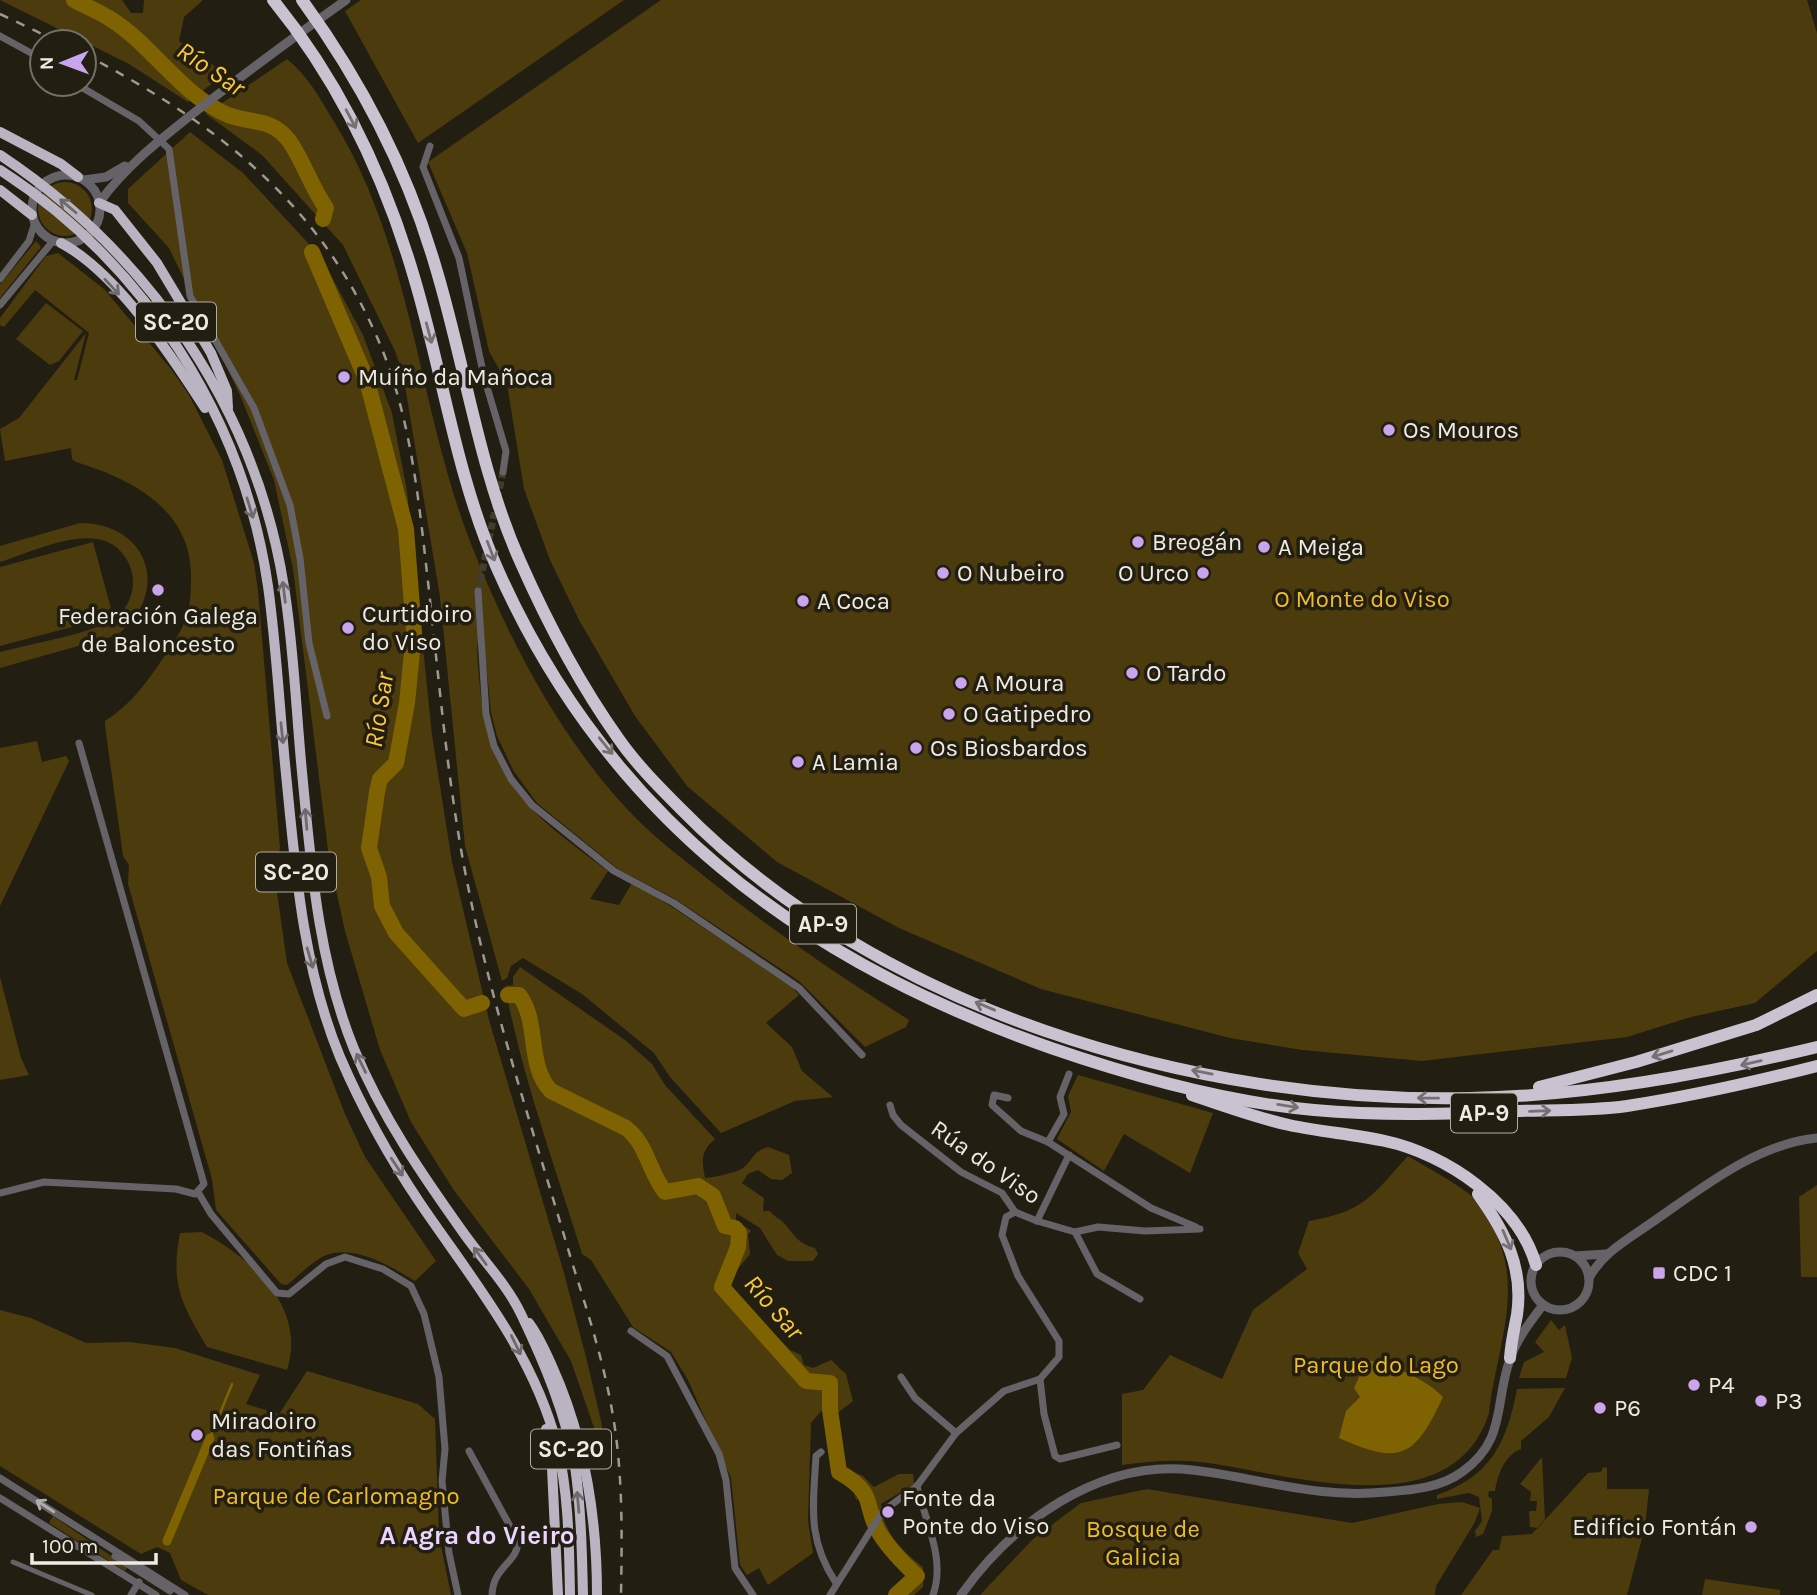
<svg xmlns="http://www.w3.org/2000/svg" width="1817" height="1595" font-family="Karla,sans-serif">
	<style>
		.green { fill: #4c3b0c }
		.water { fill: #7f6202 }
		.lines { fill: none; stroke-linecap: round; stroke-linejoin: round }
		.stream { stroke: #7f6202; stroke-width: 2.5 }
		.canal { stroke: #7f6202; stroke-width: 9 }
		.river { stroke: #7f6202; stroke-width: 16 }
		.minor-tunnel { stroke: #413d31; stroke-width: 7; stroke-dasharray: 7 3.5; stroke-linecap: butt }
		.pedestrian { stroke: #656268; stroke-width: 5 }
		.minor { stroke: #656268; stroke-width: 7 }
		.tertiary { stroke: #656268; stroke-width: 9 }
		.trunk { stroke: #bab4c2; stroke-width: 10 }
		.motorway { stroke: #c9c2d1; stroke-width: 12 }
		.rail { stroke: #9e9a91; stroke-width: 2.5; stroke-dasharray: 9 9; stroke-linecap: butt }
		.oneway { stroke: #767072 }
		.oneway2 { stroke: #6e696a }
		.oneway3 { stroke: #b0adac }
		.poi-dot { fill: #c9a5ee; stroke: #231e12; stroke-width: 2.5 }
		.labels { text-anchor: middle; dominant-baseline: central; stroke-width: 7; stroke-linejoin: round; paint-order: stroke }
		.shield { fill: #231e12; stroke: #b1aea4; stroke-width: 2 }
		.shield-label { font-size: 23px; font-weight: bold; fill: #eeebe3 }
		.poi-label { font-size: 24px; fill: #eeebe3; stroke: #231e12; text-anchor: start }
		.park-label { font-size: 24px; fill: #f0bd26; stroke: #231e12 }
		.street-label { font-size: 24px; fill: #eeebe3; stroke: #231e12 }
		.water-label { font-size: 26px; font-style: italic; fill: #fcc938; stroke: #231e12 }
		.neighbourhood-label { font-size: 26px; font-weight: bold; fill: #e9d5ff; stroke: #231e12 }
	</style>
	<rect width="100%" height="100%" fill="#231e12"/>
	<!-- green -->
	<g class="green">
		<path d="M0 0H122L131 13H143L144 0H203L184 17 179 41C192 53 215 61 222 76L188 102 129 64Z"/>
		<path d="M361 0H624L418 143 345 11Z"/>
		<path d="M661 0H1807L1817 33V951L1755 1003 1691 1017 1627 1037 1422 1061 1302 1050 1230 1038 1041 989 899 928 777 862 687 786 635 716 579 620 550 560 524 489 507 384 489 351 467 253 428 162Z"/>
		<path d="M287 59C308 76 319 97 333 120 414 250 417 409 473 549 510 642 559 736 628 810 650 834 678 855 704 876 770 929 838 975 909 1020L906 1027 865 1047 799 981 677 900 618 869 537 803 513 770 497 736 491 712 482 624C474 645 478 664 480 687 488 784 535 817 608 871L590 899 619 905 632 883 669 905 792 987 799 995 766 1023 792 1047 802 1071 833 1097 795 1101 721 1133 670 1077 654 1053 582 994 523 958 511 966 507 978 502 981 465 846 440 597 403 374 395 351 343 245 262 155 206 114Z"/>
		<path d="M190 132 243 173 321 257 363 335 392 413 407 491 432 735 452 862 489 1020 564 1273 587 1361 602 1425 600 1445 571 1361 529 1289 453 1189 411 1122 380 1050 345 931 329 858 293 569 274 480 240 395 169 248 128 203V189Z"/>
		<circle cx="65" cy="209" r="27"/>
		<path d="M36 241 41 247 0 298V285Z"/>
		<path d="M58 253 104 289 171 369 189 395 222 460 254 563 258 591 280 848 274 872 287 963 345 1114 365 1157 436 1261 415 1281C390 1266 352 1242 322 1257 310 1264 298 1276 287 1285L281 1284 216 1210 212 1179 128 884 129 865 123 856 105 726V721C127 707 143 688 157 667 167 652 178 638 185 621 191 606 191 589 191 573 189 508 131 479 76 462L72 459 71 448 5 461 0 429 19 418 86 333 74 380H77L89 333 35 290 4 327 0 325V318L46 256Z"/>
		<path d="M46 303 83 331 59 361 50 365 16 339Z"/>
		<path d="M80 523C149 523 172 593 117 635L0 668V652C30 644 90 634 114 619 126 611 133 596 133 582 133 573 130 564 125 557 100 517 34 552 0 562V546Z"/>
		<path d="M93 542 113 616 0 646V567Z"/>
		<path d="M37 741 42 762 66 756 69 761 0 906V748Z"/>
		<path d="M520 967 625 1040 652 1064 665 1085 715 1139C700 1152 702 1160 705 1178 715 1177 736 1173 743 1168 754 1159 751 1153 768 1147L789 1155 792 1173 782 1180 771 1179 758 1170 748 1174 742 1183 764 1198 763 1211H770C774 1217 779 1218 784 1223 793 1233 798 1244 815 1248L818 1254 813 1261H788L777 1255 760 1228 736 1213V1220L751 1231 748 1234 750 1254 737 1270 729 1273 727 1286 790 1350 801 1355 804 1365 813 1368 831 1360 846 1374 853 1401 835 1415 845 1468 863 1476 874 1487 899 1474H913L914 1484 881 1504C883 1532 901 1550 923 1567V1587L914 1595H891L912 1575 875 1533 866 1504 856 1499 850 1483 831 1467 824 1408 811 1423 808 1521 813 1553 768 1585 759 1568 747 1575 740 1565 731 1478 688 1380 671 1352 633 1327 591 1260 582 1254C555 1166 522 1077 505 986L513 985V977Z"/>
		<path d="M0 977 21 1058 29 1075 0 1080Z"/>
		<path d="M1078 1075 1213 1113 1190 1173 1124 1134 1104 1171 1057 1139 1071 1112 1068 1096Z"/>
		<path d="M1408 1156C1428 1168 1449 1179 1468 1193 1476 1199 1482 1211 1487 1219 1529 1280 1496 1348 1489 1413 1453 1527 1293 1475 1208 1463 1178 1459 1151 1461 1122 1465V1394L1143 1390 1170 1355 1222 1379 1253 1310 1307 1269 1298 1253 1309 1221C1366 1211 1371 1196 1408 1156Z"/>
		<path d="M1817 1185V1277H1801L1799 1197Z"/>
		<path d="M202 1232C252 1259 307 1307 287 1370L207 1347C182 1304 170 1285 180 1233Z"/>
		<path d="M0 1310 31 1318 86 1343 130 1342 175 1348 260 1375 246 1404 279 1414 307 1371 418 1404 435 1419 439 1536 451 1595H208L181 1580 170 1553 157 1547 141 1554 0 1466Z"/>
		<path d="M1551 1320 1559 1330 1565 1325 1572 1358 1566 1378H1519L1524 1362 1544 1352 1535 1342Z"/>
		<path d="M1565 1388 1549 1417 1521 1441V1449C1504 1456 1498 1474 1495 1491H1489L1488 1496 1492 1499V1511L1483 1534 1476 1537 1475 1531 1482 1521 1479 1497 1469 1493 1437 1499V1495C1492 1476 1507 1441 1517 1389Z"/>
		<path d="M1542 1457 1545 1519 1537 1528 1530 1527 1529 1511H1536L1537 1501H1530L1531 1492 1520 1484Z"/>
		<path d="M1603 1467 1607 1468V1489H1649L1645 1527 1627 1595H1461L1493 1550H1499L1502 1536 1532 1534 1588 1473 1601 1472Z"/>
		<path d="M1147 1489 1352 1523 1438 1504 1462 1502 1480 1508 1475 1522 1436 1586 1435 1595H980L1033 1539 1081 1503Z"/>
		<path d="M53 1516 127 1567 125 1571 49 1523Z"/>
		<path d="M1705 1579 1780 1590V1595H1702Z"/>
	</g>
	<!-- water -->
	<path class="water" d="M1367 1360C1392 1364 1426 1379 1443 1397 1415 1457 1401 1466 1339 1438L1346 1411 1360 1397 1354 1388Z"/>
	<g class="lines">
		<!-- stream -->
		<path class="stream" d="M210 1438 232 1384"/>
		<!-- canal -->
		<path class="canal" d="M167 1541 210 1438"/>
		<!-- river -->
		<g class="river">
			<path d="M74 0C87 7 100 12 112 20 154 47 181 95 228 115 251 124 272 117 290 142 303 161 311 186 326 208L323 219"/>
			<path d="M312 252 367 381 406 529 414 632 407 703 396 763 380 779 377 792 369 848 379 877 382 906 396 933 464 1009 482 1003"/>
			<path d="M508 995H519C540 1022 526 1065 551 1091L626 1128C647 1144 649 1172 665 1192L698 1186 713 1196 725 1226 735 1228 739 1233 738 1247 722 1287 806 1381 830 1383V1410L839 1472C880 1496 861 1504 880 1534 890 1550 903 1563 917 1576L896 1595"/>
		</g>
		<!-- minor-tunnel -->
		<path class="minor-tunnel" d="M478 591 503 472"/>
		<!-- pedestrian -->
		<path class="pedestrian" d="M13 1562 92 1595"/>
		<!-- minor -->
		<g class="minor">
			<path d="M0 36 42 59"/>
			<path d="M76 84 139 121 169 149 190 296 254 408 290 505 300 558 309 643 327 716"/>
			<path d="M430 146 423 167 459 258 484 377 506 451 503 472"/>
			<path d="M0 279 29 241 35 222"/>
			<path d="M0 305 53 241"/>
			<path d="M478 591 486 714 494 746 511 779 532 805 614 871 674 903 799 988 862 1055"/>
			<path d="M1008 1098 994 1095 992 1105 1021 1131 1048 1142 1151 1208 1196 1227"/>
			<path d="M890 1105 893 1115 901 1125 961 1172 1002 1193 1015 1212 1037 1221 1075 1232 1098 1227 1145 1231 1200 1229"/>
			<path d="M1048 1142 1064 1114 1060 1097 1069 1074"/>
			<path d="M198 1192 211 1214 277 1293 289 1294 326 1264 345 1257 383 1269 411 1286 424 1314 439 1377 445 1449 442 1481 449 1553 458 1595"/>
			<path d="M0 1193 44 1182 176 1189 195 1194 204 1184 79 743"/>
			<path d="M1037 1221 1069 1155"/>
			<path d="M1075 1232 1097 1274 1140 1299"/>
			<path d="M631 1331 667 1356 719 1454 726 1480 735 1568 753 1595"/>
			<path d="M901 1377 915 1398 956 1433"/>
			<path d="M1040 1379 1044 1414 1055 1456 1060 1459 1117 1445"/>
			<path d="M469 1451 518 1541C518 1563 493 1566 492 1595"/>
			<path d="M821 1452 816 1456C813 1507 807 1539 836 1583"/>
			<path d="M0 1478 185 1595"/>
			<path d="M917 1486C925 1521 946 1559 933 1595"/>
			<path d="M0 1498 156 1595"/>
			<path d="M115 1556 170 1591"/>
			<path d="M131 1595 139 1582"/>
			<path d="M830 1595 883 1511 917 1486 956 1433 1004 1391 1040 1379 1059 1357V1341L1018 1276 1002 1235 1006 1217 1015 1212"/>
		</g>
		<!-- tertiary -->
		<g class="tertiary">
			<circle cx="66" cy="209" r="34"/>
			<path d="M84 180 106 177 125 166"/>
			<path d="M99 203C128 163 166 135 204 105 251 69 298 34 346 0"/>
			<circle cx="1560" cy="1281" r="29"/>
			<path d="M1575 1256 1606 1254"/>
			<path d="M1589 1278C1603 1252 1630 1238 1654 1221 1702 1188 1756 1144 1817 1138"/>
			<path d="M961 1595C1012 1523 1099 1459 1192 1470 1262 1478 1313 1499 1386 1492 1412 1490 1440 1488 1462 1472 1507 1440 1494 1404 1510 1359 1517 1339 1530 1322 1543 1305"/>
		</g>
		<!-- trunk -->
		<g class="trunk">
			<path d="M0 132 61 164 78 177"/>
			<path d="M0 155C149 254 256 409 284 587 294 648 296 711 302 772 311 865 318 961 354 1049 382 1117 423 1176 465 1235 483 1260 508 1286 521 1314 544 1362 566 1414 575 1466 581 1508 582 1552 583 1595"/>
			<path d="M0 170C144 263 243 416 268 586 277 651 280 718 287 784 296 877 304 970 340 1057 362 1108 389 1157 420 1203 473 1281 533 1352 557 1445 569 1494 569 1545 570 1595"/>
			<path d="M0 190 32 215"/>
			<path d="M99 203 115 210 157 263 211 353 227 391 228 408"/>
			<path d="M61 243C116 272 171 355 205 408"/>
			<path d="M529 1323C539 1336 545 1351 552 1366 585 1439 597 1515 597 1595"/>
			<path d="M546 1429 552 1468 558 1595"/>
		</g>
		<!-- motorway -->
		<g class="motorway">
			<path d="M273 0C339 81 385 178 414 277 443 374 456 475 497 568 606 815 801 961 1051 1048 1135 1077 1225 1102 1314 1110 1382 1116 1451 1114 1519 1111 1554 1110 1591 1111 1627 1106 1691 1096 1754 1082 1817 1066"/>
			<path d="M302 0C361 81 407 169 435 265 465 363 478 467 520 561 547 622 579 683 618 738 636 764 659 787 681 809 878 1010 1194 1104 1470 1098 1586 1096 1704 1074 1817 1047"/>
			<path d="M1539 1087 1636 1062 1756 1025 1817 995"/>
			<path d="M1192 1095C1224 1106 1257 1118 1289 1125 1321 1132 1353 1134 1385 1141 1446 1154 1518 1203 1536 1265"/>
			<path d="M1478 1194C1505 1232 1524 1267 1517 1315 1514 1330 1511 1343 1510 1358"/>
		</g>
		<!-- rail -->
		<g class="rail">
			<path d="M0 14 59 42"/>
			<path d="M84 54C208 119 310 194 371 324 410 405 418 494 428 582 440 687 448 792 470 896 495 1018 536 1139 571 1259 587 1310 604 1362 613 1416 623 1475 622 1535 621 1595"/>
		</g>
	</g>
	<!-- one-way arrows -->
	<defs><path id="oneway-shaft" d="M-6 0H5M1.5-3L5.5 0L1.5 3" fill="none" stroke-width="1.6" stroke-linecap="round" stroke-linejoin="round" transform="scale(1.75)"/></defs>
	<g class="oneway">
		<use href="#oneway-shaft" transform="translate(351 119) rotate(62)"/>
		<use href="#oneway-shaft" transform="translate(429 333) rotate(75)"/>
		<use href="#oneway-shaft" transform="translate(491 551) rotate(69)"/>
		<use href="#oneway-shaft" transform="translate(606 746) rotate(51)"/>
		<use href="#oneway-shaft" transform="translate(985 1006) rotate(-157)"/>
		<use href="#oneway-shaft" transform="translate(1662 1054) rotate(163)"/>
		<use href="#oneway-shaft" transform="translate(1751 1063) rotate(167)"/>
		<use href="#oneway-shaft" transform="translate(1202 1072) rotate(-169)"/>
		<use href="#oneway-shaft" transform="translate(1428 1098) rotate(-179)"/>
		<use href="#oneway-shaft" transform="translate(1288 1106) rotate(9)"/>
		<use href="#oneway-shaft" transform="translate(1540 1111) rotate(-2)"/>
		<use href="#oneway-shaft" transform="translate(1507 1240) rotate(67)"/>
	</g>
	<g class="oneway2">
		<use href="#oneway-shaft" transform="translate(68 206) rotate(-140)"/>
		<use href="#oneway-shaft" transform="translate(112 287) rotate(47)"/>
		<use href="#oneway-shaft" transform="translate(250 508) rotate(73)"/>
		<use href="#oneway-shaft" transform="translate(284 592) rotate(-97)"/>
		<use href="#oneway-shaft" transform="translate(282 733) rotate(84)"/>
		<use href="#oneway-shaft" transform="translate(306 819) rotate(-95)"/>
		<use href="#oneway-shaft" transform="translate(310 958) rotate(74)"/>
		<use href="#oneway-shaft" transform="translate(361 1063) rotate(-116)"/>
		<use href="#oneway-shaft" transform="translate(397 1167) rotate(57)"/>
		<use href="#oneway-shaft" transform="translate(480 1256) rotate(-126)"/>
		<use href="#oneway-shaft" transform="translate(516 1345) rotate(64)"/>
		<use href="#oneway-shaft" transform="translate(578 1502) rotate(-95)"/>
	</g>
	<use class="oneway3" href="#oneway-shaft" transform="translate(45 1506) rotate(-147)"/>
	<!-- markers -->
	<g class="poi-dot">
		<circle cx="344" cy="377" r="7"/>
		<circle cx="1389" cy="430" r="7"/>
		<circle cx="1138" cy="542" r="7"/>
		<circle cx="1264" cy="547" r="7"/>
		<circle cx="943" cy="573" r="7"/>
		<circle cx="1203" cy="573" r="7"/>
		<circle cx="158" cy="590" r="7"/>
		<circle cx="803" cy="601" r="7"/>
		<circle cx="348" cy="628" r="7"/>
		<circle cx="1132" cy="673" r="7"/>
		<circle cx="961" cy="683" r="7"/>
		<circle cx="949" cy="714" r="7"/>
		<circle cx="916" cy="748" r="7"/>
		<circle cx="798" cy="762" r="7"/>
		<rect x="1652" y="1266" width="14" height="14" rx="3.5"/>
		<circle cx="1694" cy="1385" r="7"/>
		<circle cx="1761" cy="1401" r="7"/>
		<circle cx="1600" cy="1408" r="7"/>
		<circle cx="197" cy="1435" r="7"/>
		<circle cx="888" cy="1512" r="7"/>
		<circle cx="1751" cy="1527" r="7"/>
	</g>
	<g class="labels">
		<!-- shield labels -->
		<g class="shield">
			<rect x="136" y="302.5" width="80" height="39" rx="5"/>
			<rect x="256" y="852.5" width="80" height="39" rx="5"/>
			<rect x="790" y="904.5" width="66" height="39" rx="5"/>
			<rect x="1451" y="1093.5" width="66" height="39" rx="5"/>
			<rect x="531" y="1429.5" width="80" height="39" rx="5"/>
		</g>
		<g class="shield-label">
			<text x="176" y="322">SC-20</text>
			<text x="296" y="872">SC-20</text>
			<text x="823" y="924">AP-9</text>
			<text x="1484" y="1113">AP-9</text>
			<text x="571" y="1449">SC-20</text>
		</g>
		<!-- poi labels -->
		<g class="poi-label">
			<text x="358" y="377">Muíño da Mañoca</text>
			<text x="1403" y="430">Os Mouros</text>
			<text x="1152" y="542">Breogán</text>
			<text x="1278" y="547">A Meiga</text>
			<text x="957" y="573">O Nubeiro</text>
			<text x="1189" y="573" text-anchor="end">O Urco</text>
			<text x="817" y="601">A Coca</text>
			<text x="362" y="614">Curtidoiro<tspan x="362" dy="28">do Viso</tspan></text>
			<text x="158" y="616" text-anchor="middle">Federación Galega<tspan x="158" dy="28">de Baloncesto</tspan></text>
			<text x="1146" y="673">O Tardo</text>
			<text x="975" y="683">A Moura</text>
			<text x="963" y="714">O Gatipedro</text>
			<text x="930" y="748">Os Biosbardos</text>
			<text x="812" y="762">A Lamia</text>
			<text x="1673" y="1273">CDC 1</text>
			<text x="1708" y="1385">P4</text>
			<text x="1775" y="1401">P3</text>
			<text x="1614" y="1408">P6</text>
			<text x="211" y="1421">Miradoiro<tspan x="211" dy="28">das Fontiñas</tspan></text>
			<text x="902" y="1498">Fonte da<tspan x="902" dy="28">Ponte do Viso</tspan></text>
			<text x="1737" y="1527" text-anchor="end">Edificio Fontán</text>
		</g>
		<!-- park labels -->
		<g class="park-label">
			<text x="1362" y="599">O Monte do Viso</text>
			<text x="1376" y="1365">Parque do Lago</text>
			<text x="336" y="1496">Parque de Carlomagno</text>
			<text x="1143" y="1529">Bosque de<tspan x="1143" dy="28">Galicia</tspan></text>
		</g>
		<!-- street labels -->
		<g class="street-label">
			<text transform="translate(986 1162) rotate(35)">Rúa do Viso</text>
		</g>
		<!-- water labels -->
		<g class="water-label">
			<text transform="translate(211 69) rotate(34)">Río Sar</text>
			<text transform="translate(379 710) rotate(-81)">Río Sar</text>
			<text transform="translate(774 1307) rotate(49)">Río Sar</text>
		</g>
		<!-- neighbourhood labels -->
		<g class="neighbourhood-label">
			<text x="477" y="1535">A Agra do Vieiro</text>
		</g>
	</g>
	<!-- north arrow -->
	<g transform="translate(63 63) rotate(269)"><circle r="33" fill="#231e12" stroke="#747066" stroke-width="2"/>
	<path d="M0-5L12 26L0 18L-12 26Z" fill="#c9a5ee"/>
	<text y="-10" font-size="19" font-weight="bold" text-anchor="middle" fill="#eeebe3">N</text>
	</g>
	<!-- scale -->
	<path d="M32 1553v10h124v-10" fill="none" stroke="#eeebe3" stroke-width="3.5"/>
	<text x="42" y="1553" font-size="21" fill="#eeebe3" stroke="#231e12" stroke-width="5" paint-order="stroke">100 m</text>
</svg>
